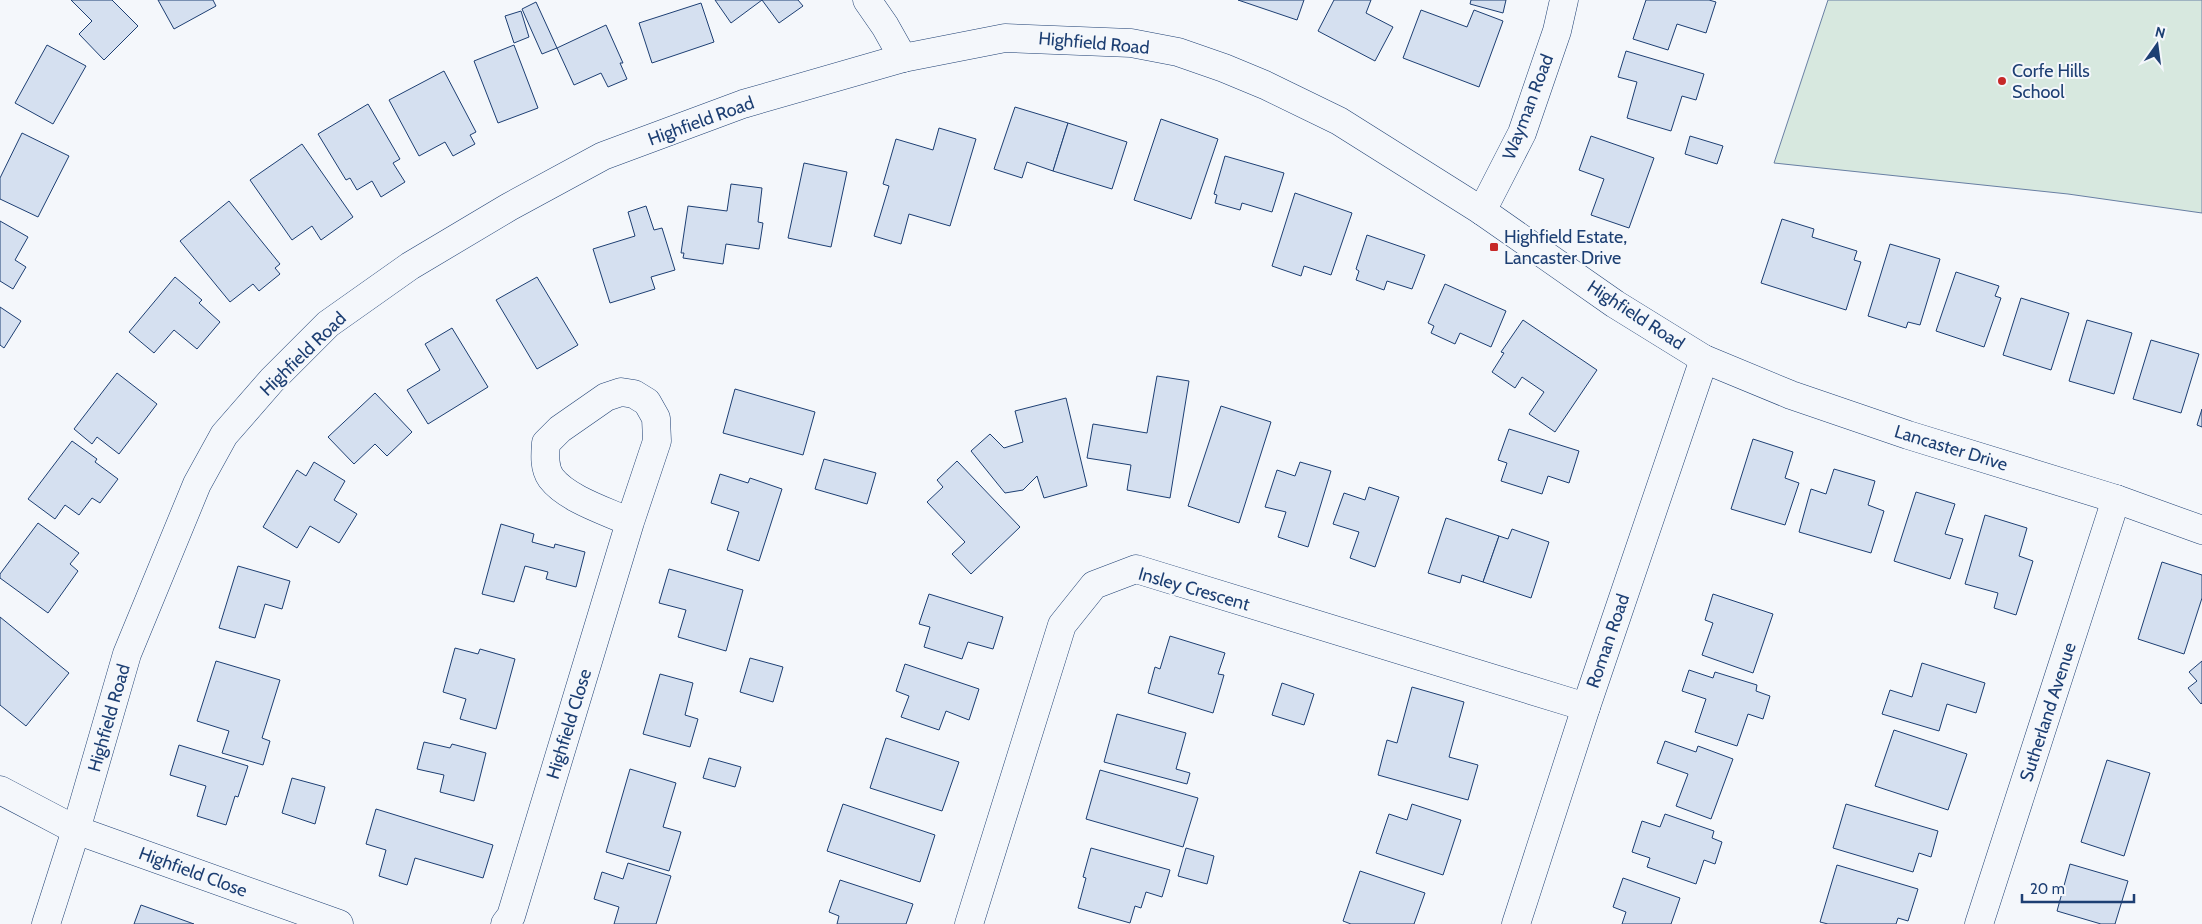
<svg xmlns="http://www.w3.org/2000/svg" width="2202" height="924" font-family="Cabin,sans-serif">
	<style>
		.green { fill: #d7e8df; stroke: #687fa3 }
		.building { fill: #d5e0f0; stroke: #1d3f73 }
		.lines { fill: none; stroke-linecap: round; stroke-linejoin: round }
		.minor-casing { stroke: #1d3f73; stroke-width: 29 }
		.minor { stroke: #f4f7fb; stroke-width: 28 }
		.poi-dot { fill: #c62828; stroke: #f4f7fb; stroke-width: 2 }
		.labels { text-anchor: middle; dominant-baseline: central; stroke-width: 4; stroke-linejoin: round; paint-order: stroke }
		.street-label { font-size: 18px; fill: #1d3f73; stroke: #f4f7fb }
		.poi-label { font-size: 18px; fill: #1d3f73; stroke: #f4f7fb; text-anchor: start }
	</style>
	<rect width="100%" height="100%" fill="#f4f7fb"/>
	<!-- green -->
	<path class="green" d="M1828 0H2202V213L2068 194 1774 163Z"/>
	<!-- building -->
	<g class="building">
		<path d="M71 0H112L138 26 104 60 79 34 92 21Z"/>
		<path d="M158 0H213L216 6 174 29Z"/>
		<path d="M715 0H798L803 6 779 23 762 0 731 23Z"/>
		<path d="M1238 0H1304L1297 20Z"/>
		<path d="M1334 0H1371L1366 13 1393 27 1375 61 1318 31Z"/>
		<path d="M1471 0H1506L1503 13 1470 4Z"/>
		<path d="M1646 0H1709L1716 2 1706 33 1677 24 1668 50 1633 39Z"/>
		<path d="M536 2 557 48 542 54 522 9Z"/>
		<path d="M701 3 714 42 652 63 639 23Z"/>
		<path d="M1421 10 1467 27 1474 10 1503 21 1479 87 1403 58Z"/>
		<path d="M521 11 529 37 514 43 505 16Z"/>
		<path d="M606 25 623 63H620L627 79 608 87 601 73 574 85 557 48Z"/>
		<path d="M47 45 86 66 53 124 15 103Z"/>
		<path d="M514 45 538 108 498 123 474 61Z"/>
		<path d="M1626 51 1704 74 1696 100 1682 96 1671 131 1627 118 1637 82 1618 77Z"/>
		<path d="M444 71 476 132 470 135 475 144 453 156 445 142 419 156 389 100Z"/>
		<path d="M368 104 400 159 393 163 405 182 381 197 372 181 357 190 350 178 346 180 318 134Z"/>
		<path d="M1015 107 1068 123 1053 171 1027 162 1022 178 994 169Z"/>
		<path d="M1161 119 1218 139 1191 219 1134 200Z"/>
		<path d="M1068 123 1127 142 1112 189 1053 171Z"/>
		<path d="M939 128 976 139 950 226 909 214 901 244 874 236 889 186 883 184 896 139 933 150Z"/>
		<path d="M22 133 69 156 38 217 0 199V178Z"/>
		<path d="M1591 136 1654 158 1629 228 1591 215 1604 179 1579 170Z"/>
		<path d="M1690 136 1723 146 1717 164 1685 154Z"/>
		<path d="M302 144 353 217 321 240 312 226 292 240 250 180Z"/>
		<path d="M1225 156 1284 173 1272 212 1242 203 1240 210 1215 203 1217 195 1214 194Z"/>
		<path d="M804 163 847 172 831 247 788 238Z"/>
		<path d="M731 184 762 188 758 222 763 223 759 249 726 244 723 264 683 258 684 253H681L688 206 727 211Z"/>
		<path d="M1295 193 1352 213 1331 275 1304 266 1301 276 1272 266Z"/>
		<path d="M229 201 280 264 275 268 280 274 259 291 253 284 230 302 180 241Z"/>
		<path d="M646 206 654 230 662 228 675 270 651 277 655 289 610 303 593 249 635 236 628 212Z"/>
		<path d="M1782 219 1814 229 1812 237 1857 251 1854 260 1861 262 1846 310 1761 283Z"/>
		<path d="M0 221 28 237 15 260 26 267 13 289 0 281Z"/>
		<path d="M1367 235 1425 255 1412 289 1387 281 1384 290 1356 280 1359 271 1356 269Z"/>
		<path d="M1890 244 1940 259 1920 325 1908 322 1906 328 1868 316Z"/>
		<path d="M1956 272 1999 286 1995 296 2001 298 1984 347 1936 331Z"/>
		<path d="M175 277 202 300 199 303 220 322 197 349 174 330 154 353 129 332Z"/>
		<path d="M537 277 578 345 537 369 496 300Z"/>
		<path d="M1445 284 1506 311 1491 347 1460 333 1455 344 1431 333 1434 326 1428 323Z"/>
		<path d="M2021 298 2069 313 2051 370 2003 355Z"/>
		<path d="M0 307 21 321 4 348 0 345Z"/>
		<path d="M1523 320 1597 370 1555 432 1529 414 1544 392 1522 377 1515 388 1492 372 1504 353 1501 352Z"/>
		<path d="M2087 320 2132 333 2114 394 2069 381Z"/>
		<path d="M452 328 488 387 428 424 407 390 440 370 425 344Z"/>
		<path d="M2151 340 2199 354 2181 413 2133 399Z"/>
		<path d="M117 373 157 404 119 454 97 437 92 444 74 429Z"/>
		<path d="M1157 376 1189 381 1170 498 1127 490 1131 465 1087 458 1093 424 1147 433Z"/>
		<path d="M735 389 815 412 803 455 723 433Z"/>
		<path d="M375 393 412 432 387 456 375 444 354 464 328 437Z"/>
		<path d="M1066 398 1087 486 1044 498 1037 476 1023 490 1005 493 971 451 990 434 1004 448 1023 442 1015 411Z"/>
		<path d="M1221 406 1271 422 1239 523 1188 506Z"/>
		<path d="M2202 409V427L2197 425Z"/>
		<path d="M1509 429 1579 451 1569 483 1548 476 1542 494 1501 481 1507 463 1498 460Z"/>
		<path d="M1753 439 1793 452 1785 478 1799 483 1785 525 1731 509Z"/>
		<path d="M72 441 97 459 95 462 118 479 100 503 92 498 79 515 65 505 55 519 28 499Z"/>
		<path d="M824 459 876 473 867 504 815 489Z"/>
		<path d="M957 461 1020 527 971 574 952 554 965 542 927 502 943 487 937 480Z"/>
		<path d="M314 462 345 481 334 500 357 514 339 543 310 526 297 548 263 527 297 470 306 476Z"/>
		<path d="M1300 462 1331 471 1308 547 1278 537 1286 512 1265 507 1277 470 1295 476Z"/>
		<path d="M1834 469 1875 481 1868 505 1884 511 1871 553 1799 532 1811 489 1826 494Z"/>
		<path d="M720 474 748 483 750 478 782 489 759 561 727 550 739 512 711 503Z"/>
		<path d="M1369 487 1399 497 1375 567 1350 558 1359 532 1333 524 1344 493 1365 500Z"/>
		<path d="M1916 492 1955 504 1945 534 1963 539 1950 579 1894 561Z"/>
		<path d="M1985 515 2027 528 2019 556 2033 561 2016 615 1994 608 1998 593 1965 584Z"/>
		<path d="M1446 518 1499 536 1483 582 1462 575 1460 583 1428 573Z"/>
		<path d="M38 523 79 553 70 564 78 571 48 613 0 578V574Z"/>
		<path d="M501 524 534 534 532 542 554 548 555 544 585 552 576 587 546 579 548 572 525 566 514 602 482 594Z"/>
		<path d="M1512 529 1549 542 1531 598 1483 582 1499 536 1508 539Z"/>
		<path d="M2162 562 2202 575V598L2184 654 2138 639Z"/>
		<path d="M238 566 290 581 282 609 265 604 255 638 219 628Z"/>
		<path d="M669 569 743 590 726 651 678 637 686 610 659 603Z"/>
		<path d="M929 594 1003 617 993 649 968 642 962 659 924 647 930 627 919 624Z"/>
		<path d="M1713 594 1773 614 1753 673 1702 655 1713 623 1705 620Z"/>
		<path d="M0 617 69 673 26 726 0 705Z"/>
		<path d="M1170 636 1225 653 1218 674 1224 675 1213 713 1148 693 1155 667 1160 669Z"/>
		<path d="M455 648 478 654 480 649 515 659 496 729 460 719 466 699 443 692Z"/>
		<path d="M750 658 783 667 773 702 740 692Z"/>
		<path d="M216 661 280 680 262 738 270 741 263 765 222 753 229 731 197 721Z"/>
		<path d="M2202 661V703L2201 704 2188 688 2197 681 2189 672Z"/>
		<path d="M1922 663 1985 683 1976 713 1947 704 1939 731 1882 714 1890 690 1912 697Z"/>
		<path d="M905 664 979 689 969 720 946 711 939 730 901 717 909 696 896 691Z"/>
		<path d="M1689 670 1713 678 1715 672 1757 685 1756 691 1770 696 1763 719 1748 714 1737 746 1695 732 1706 699 1682 691Z"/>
		<path d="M660 674 693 683 685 715 698 719 690 747 643 734Z"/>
		<path d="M1282 683 1314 694 1304 725 1272 715Z"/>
		<path d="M1412 687 1464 702 1449 757 1478 765 1468 800 1378 775 1387 740 1397 743Z"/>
		<path d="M1117 714 1186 733 1176 769 1190 773 1187 784 1104 762Z"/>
		<path d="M1894 730 1967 754 1948 810 1875 786Z"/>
		<path d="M886 738 959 762 942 811 870 788Z"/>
		<path d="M1665 741 1696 752 1698 746 1733 759 1711 819 1676 806 1688 774 1657 763Z"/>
		<path d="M424 742 450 748 452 744 486 753 474 801 440 792 444 775 417 769Z"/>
		<path d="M179 745 248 766 238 797 235 796 226 825 197 816 206 786 170 775Z"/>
		<path d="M709 758 741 767 735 787 703 778Z"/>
		<path d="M2107 760 2150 773 2124 856 2081 842Z"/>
		<path d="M630 769 676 783 663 827 681 832 669 871 606 852Z"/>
		<path d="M1100 770 1198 798 1183 847 1086 819Z"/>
		<path d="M292 778 325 787 315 824 282 813Z"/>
		<path d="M843 804 935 835 920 882 827 851Z"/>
		<path d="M1412 804 1461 820 1443 875 1376 853 1389 814 1407 820Z"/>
		<path d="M1846 804 1938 831 1931 857 1919 853 1913 872 1833 848Z"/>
		<path d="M376 809 493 845 483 878 415 858 407 885 379 876 386 850 366 844Z"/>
		<path d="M1665 814 1714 831 1712 838 1722 842 1715 864 1704 860 1696 884 1647 867 1650 858 1632 852 1642 821 1660 827Z"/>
		<path d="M1091 848 1170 870 1162 897 1146 892 1141 908 1135 906 1130 923 1078 908 1086 878 1083 877Z"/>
		<path d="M1186 848 1214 856 1207 884 1178 876Z"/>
		<path d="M628 863 671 876 656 924H614L619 907 594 899 602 872 623 879Z"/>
		<path d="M2070 864 2128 881 2115 924H2101L2057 911Z"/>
		<path d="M1837 865 1918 889 1908 921 1898 918 1896 924H1828L1820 922Z"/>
		<path d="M1360 871 1425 893 1414 924H1351L1343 921Z"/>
		<path d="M1623 878 1680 898 1671 924H1622L1626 912 1613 907Z"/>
		<path d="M840 880 913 904 906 924H837L839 916 829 912Z"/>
		<path d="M141 905 194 924H134Z"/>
	</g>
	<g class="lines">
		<!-- minor casing -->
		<g class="minor-casing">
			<g id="minor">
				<path d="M867 0 885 26 903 58"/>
				<path d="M1482 211 1522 133 1557 31 1564 0"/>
				<path d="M0 790 76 830 339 924"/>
				<path d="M46 924 76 830 127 654 197 484 224 435 272 380 328 324 410 266 509 207 603 156 743 104 903 58 1005 38 1131 43 1178 52 1224 68 1265 85 1339 121 1482 211 1615 304 1704 359 1791 395 1908 435 2116 499 2202 530"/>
				<path d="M505 924 511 916 630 522 657 441 656 418 647 402 634 394 621 392 606 397 560 429 546 443C545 455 544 468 551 478 567 499 606 511 630 522"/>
				<path d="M969 924 1062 625 1094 585 1136 569 1586 707"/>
				<path d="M1516 924 1586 707 1704 359"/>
				<path d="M1979 924 2116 499"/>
			</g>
		</g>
		<!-- minor -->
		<use href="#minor" class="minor"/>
	</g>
	<!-- markers -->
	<g class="poi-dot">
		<circle cx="2002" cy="81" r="5"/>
		<rect x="1489" y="242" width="10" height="10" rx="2.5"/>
	</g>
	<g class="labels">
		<!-- street labels -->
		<g class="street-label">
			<text transform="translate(1094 43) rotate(5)">Highfield Road</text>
			<text transform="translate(1528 107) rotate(-69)">Wayman Road</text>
			<text transform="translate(701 121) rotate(-20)">Highfield Road</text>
			<text transform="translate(1636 315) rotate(33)">Highfield Road</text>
			<text transform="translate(303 354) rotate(-44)">Highfield Road</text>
			<text transform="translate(1951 448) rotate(17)">Lancaster Drive</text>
			<text transform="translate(1194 589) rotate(16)">Insley Crescent</text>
			<text transform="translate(1608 641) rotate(-71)">Roman Road</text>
			<text transform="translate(2048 712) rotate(-72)">Sutherland Avenue</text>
			<text transform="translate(109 718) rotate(-74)">Highfield Road</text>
			<text transform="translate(569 724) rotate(-73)">Highfield Close</text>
			<text transform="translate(193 872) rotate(20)">Highfield Close</text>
		</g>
		<!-- poi labels -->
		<g class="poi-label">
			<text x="2012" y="71">Corfe Hills<tspan x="2012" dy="21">School</tspan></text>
			<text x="1504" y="237">Highfield Estate,<tspan x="1504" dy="21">Lancaster Drive</tspan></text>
		</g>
	</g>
	<!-- north arrow -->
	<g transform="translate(2157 45) rotate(14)" stroke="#f4f7fb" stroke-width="4" paint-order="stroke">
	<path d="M0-4L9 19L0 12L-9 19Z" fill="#1d3f73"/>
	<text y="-8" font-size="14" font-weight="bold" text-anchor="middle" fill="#1d3f73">N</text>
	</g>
	<!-- scale -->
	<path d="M2022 894v8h112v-8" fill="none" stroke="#1d3f73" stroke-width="2.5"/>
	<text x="2030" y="894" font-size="15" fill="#1d3f73" stroke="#f4f7fb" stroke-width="4" paint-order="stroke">20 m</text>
</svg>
